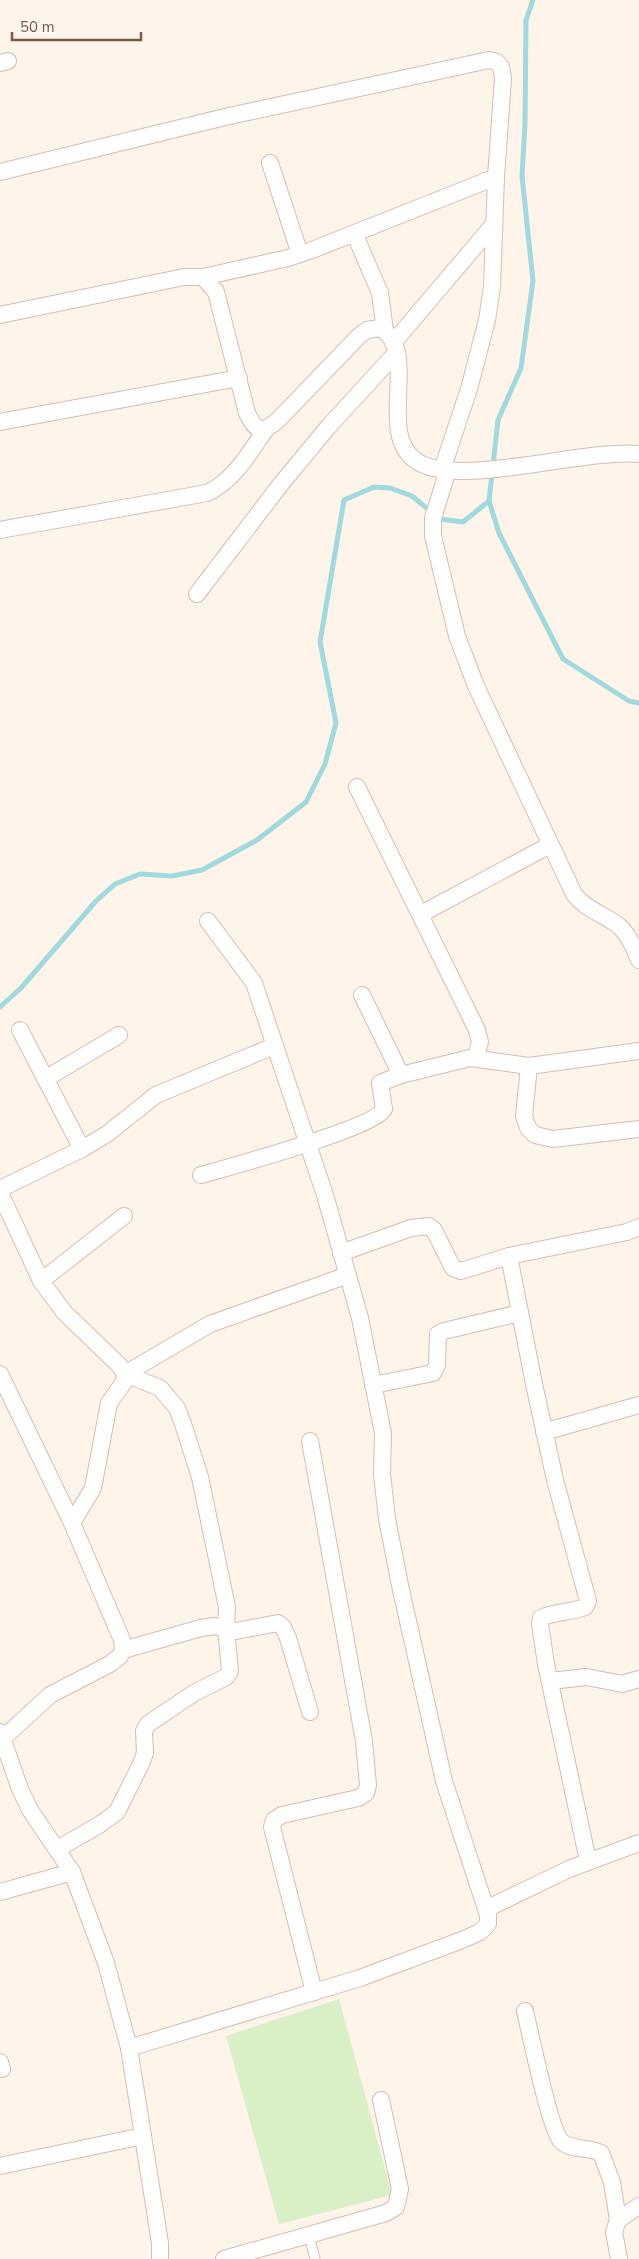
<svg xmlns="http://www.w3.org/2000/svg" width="639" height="2259" font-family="'Nunito Sans',sans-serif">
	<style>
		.green { fill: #d9efc5 }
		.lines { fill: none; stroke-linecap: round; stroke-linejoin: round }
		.stream { stroke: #a0d9de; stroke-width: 5 }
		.lane-casing { stroke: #d5bdb0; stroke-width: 11 }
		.street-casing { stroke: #d5bdb0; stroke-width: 18 }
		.lane { stroke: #fff; stroke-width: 9 }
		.street { stroke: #fff; stroke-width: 16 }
	</style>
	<rect width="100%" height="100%" fill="#fef4e9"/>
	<!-- green -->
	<path class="green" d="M339 1999 392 2195 279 2224 226 2036Z"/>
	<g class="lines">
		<!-- stream -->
		<g class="stream">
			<path d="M533 0 526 20 525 124 522 176 533 281 521 368 498 420 489 501 499 533 563 659 629 701 639 703"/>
			<path d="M0 1007 21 988 96 901 115 884 140 874 172 876 202 870 257 840 306 802 325 764 336 723 320 642 344 500 374 487 390 488 412 496 440 519 463 522 489 501"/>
		</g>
		<!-- lane casing -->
		<g class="lane-casing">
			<path id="lane" d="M309 2235 315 2259"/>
		</g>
		<!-- street casing -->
		<g class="street-casing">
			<g id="street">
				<path d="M0 63 8 61"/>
				<path d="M270 163 300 254"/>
				<path d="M0 172 225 117 489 60 497 62 501 67 503 78 496 177 492 287 487 320 469 389 442 470"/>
				<path d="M355 235 380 293 385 331"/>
				<path d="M203 277 288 258 312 250 496 177"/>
				<path d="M0 315 184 277H203L216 292 247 413C256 432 262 434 278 420L360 335 367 330 380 328C421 350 376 432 415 460 455 490 584 448 639 454"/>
				<path d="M393 343 494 224"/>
				<path d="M0 422 239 378"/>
				<path d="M448 470 433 518V536L457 636 476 686 574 894C586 910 604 914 619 926 629 935 634 948 639 960"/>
				<path d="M0 530 207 493C234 481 250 452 266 429"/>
				<path d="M197 594 281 484 329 426 396 353"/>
				<path d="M357 787 477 1030 480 1042 476 1057"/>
				<path d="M421 914 550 845"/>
				<path d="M362 995 401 1075"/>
				<path d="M20 1030 82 1149"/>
				<path d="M529 1066 524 1116 528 1128 535 1135 553 1139 639 1129"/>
				<path d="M45 1079 119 1035"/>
				<path d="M201 1175C229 1167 374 1128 384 1109L380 1083 401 1075 470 1058 529 1066 639 1051"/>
				<path d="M0 1189 82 1149 107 1134 156 1095 274 1046"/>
				<path d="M0 1193 41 1281 64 1312 120 1366 125 1374 124 1382 109 1403 93 1488 72 1523"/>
				<path d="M341 1253 411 1228 429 1226 434 1230 453 1268 461 1271 509 1256 627 1232 639 1227"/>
				<path d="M509 1256 534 1384 555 1480 588 1601 585 1607C570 1613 555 1611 541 1618L540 1624 546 1664 588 1861"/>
				<path d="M41 1281 124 1216"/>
				<path d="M0 1374 72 1523 122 1640 123 1650 120 1656 110 1664 50 1695 0 1741"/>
				<path d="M125 1374 210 1324 348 1275"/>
				<path d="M373 1385 433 1373 437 1365 438 1334 444 1331 520 1313"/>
				<path d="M544 1432 639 1405"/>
				<path d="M310 1441 364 1741 368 1785 366 1793 358 1798 282 1815 274 1820 272 1827 314 1992"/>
				<path d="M123 1650 201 1628 214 1626 236 1631 278 1623 283 1627 288 1638 310 1712"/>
				<path d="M550 1681 587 1677 622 1684 639 1679"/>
				<path d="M0 1732 20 1789 30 1810 72 1872 106 1963 129 2048 160 2243V2259"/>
				<path d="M57 1849 99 1825 117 1812 141 1764 145 1753 144 1731 148 1724 194 1693 226 1677 230 1671 226 1629 227 1607 200 1477 183 1424 177 1408 160 1388 125 1374"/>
				<path d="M0 1892 72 1872"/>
				<path d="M486 1909 569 1869 639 1843"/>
				<path d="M525 2011C530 2032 550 2130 561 2141 570 2150 589 2147 601 2153L612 2182 618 2220"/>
				<path d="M129 2048 360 1978 462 1940 480 1932 488 1924V1915L444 1781 401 1590 387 1519 382 1474 383 1433 360 1318 325 1195 254 983 208 921"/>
				<path d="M0 2062 2 2069"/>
				<path d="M0 2166 143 2136"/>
				<path d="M224 2259 386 2213 396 2207 400 2189 381 2100"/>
				<path d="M619 2259 614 2232 618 2220 639 2206"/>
			</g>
		</g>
		<!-- lane -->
		<use href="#lane" class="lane"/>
		<!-- street -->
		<use href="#street" class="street"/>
	</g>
	<!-- scale -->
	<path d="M12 32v8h129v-8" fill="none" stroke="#7d5749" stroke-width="2.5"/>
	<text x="20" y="32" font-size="15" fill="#7d5749" stroke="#fff9f2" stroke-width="4" paint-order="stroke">50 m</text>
</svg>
